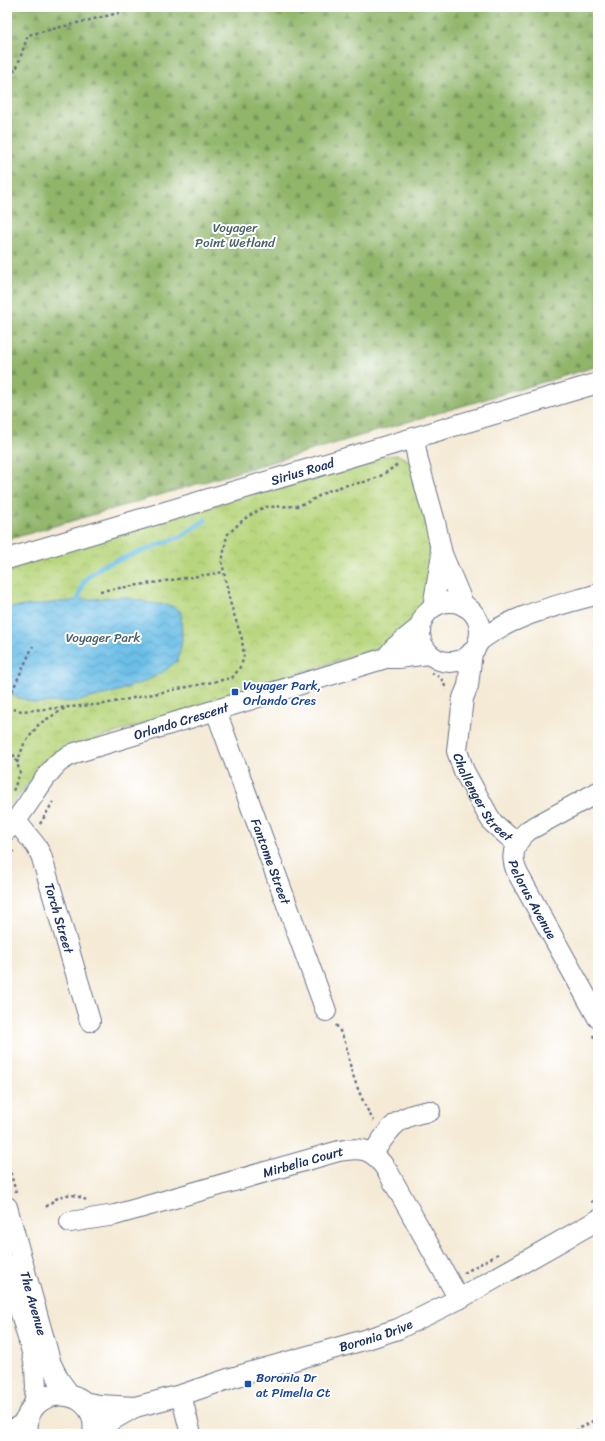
<svg xmlns="http://www.w3.org/2000/svg" width="605" height="1441" font-family="Sriracha,sans-serif">
	<style>
		.forest { fill: url(#forest-firs); stroke: #567264 }
		.park { fill: url(#park-crowns); stroke: #69826c }
		.water { fill: url(#water-waves); stroke: #4376a2 }
		.lines { fill: none; stroke-linecap: round; stroke-linejoin: round }
		.stream { stroke: #6bbee7; stroke-width: 5 }
		.street-casing { stroke: #677088; stroke-width: 22 }
		.secondary-casing { stroke: #677088; stroke-width: 24 }
		.path { stroke: #677088; stroke-width: 2.5; stroke-dasharray: 3 3; stroke-linecap: butt }
		.street { stroke: #fff; stroke-width: 20 }
		.secondary { stroke: #fff; stroke-width: 22 }
		.transit-dot { fill: #1a4fb4; stroke: #fff; stroke-width: 1.5 }
		.labels { text-anchor: middle; dominant-baseline: central; stroke-width: 4; stroke-linejoin: round; paint-order: stroke }
		.park-label { font-size: 13px; fill: #4a6167; stroke: #fff }
		.street-label { font-size: 13px; fill: #1b2f5e; stroke: #fff }
		.transit-label { font-size: 13px; fill: #164399; stroke: #fff; text-anchor: start }
	</style>
	<defs>
		<pattern id="forest-firs" width="22" height="20" patternUnits="userSpaceOnUse"><rect width="22" height="20" fill="#91b66b"/><path d="M5 1l3.5 6h-7zM16 11l3.5 6h-7z" fill="#76945b"/></pattern>
		<pattern id="park-crowns" width="20" height="18" patternUnits="userSpaceOnUse"><rect width="20" height="18" fill="#b7d57b"/><path d="M2 6a3 3 0 1 1 6 0M12 15a3 3 0 1 1 6 0" fill="none" stroke="#9db76d"/></pattern>
		<pattern id="water-waves" width="16" height="10" patternUnits="userSpaceOnUse"><rect width="16" height="10" fill="#6bbee7"/><path d="M0 5q4-4 8 0t8 0" fill="none" stroke="#579bbe"/></pattern>
	</defs>
	<rect width="100%" height="100%" fill="#fff"/>
	<filter id="ink" filterUnits="userSpaceOnUse"><feTurbulence type="fractalNoise" baseFrequency=".025" numOctaves="2"/><feDisplacementMap in="SourceGraphic" scale="8" xChannelSelector="R" yChannelSelector="G"/><feConvolveMatrix kernelMatrix="1 2 1 2 8 2 1 2 1" color-interpolation-filters="sRGB"/></filter>
	<filter id="wash" filterUnits="userSpaceOnUse"><feTurbulence type="fractalNoise" baseFrequency=".012" numOctaves="4" result="noise"/><feDisplacementMap in="SourceGraphic" scale="16" xChannelSelector="R" yChannelSelector="G"/><feGaussianBlur stdDeviation="0.9" result="paint"/><feColorMatrix in="noise" values="0 0 0 0 0 0 0 0 0 0 0 0 0 0 0 0 0 1.4 0 .05"/><feComposite in="paint" operator="in"/></filter>
	<g filter="url(#wash)">
		<rect width="100%" height="100%" fill="#f4ead5"/>
		<!-- forest -->
		<path class="forest" d="M7 7H598V366L7 540Z"/>
		<!-- park -->
		<path class="park" d="M398 455 411 462C423 505 445 575 418 616 410 627 397 636 387 645L56 752 46 760 7 811V567L379 456Z"/>
		<!-- water -->
		<path class="water" d="M123 597C132 599 142 601 151 603 164 605 170 603 181 612L182 641 178 660 163 672 144 682 112 693 78 701 35 703 7 694V608L78 600Z"/>
		<g class="lines">
			<!-- stream -->
			<path class="stream" d="M78 600 84 581 102 566 182 536 205 520"/>
		</g>
	</g>
	<g filter="url(#ink)">
		<g class="lines">
			<!-- street casing -->
			<g class="street-casing">
				<g id="street">
					<path d="M414 439 418 461 435 522 442 554 464 606"/>
					<path id="s1" d="M7 559 598 383"/>
					<circle cx="450" cy="632" r="30"/>
					<path d="M433 607 442 554"/>
					<path d="M478 642C512 615 557 606 598 594"/>
					<path id="s2" d="M472 652 468 686 463 698 457 751 464 771 488 815 493 823 516 843"/>
					<path d="M386 658 394 648 420 627"/>
					<path id="s3" d="M216 711 326 1011"/>
					<path id="s4" d="M598 792 529 830C514 842 509 856 518 874L598 1018"/>
					<path id="s5" d="M16 821 36 846 41 855 90 1021"/>
					<path id="s6" d="M7 830C27 811 38 783 57 764 62 759 69 756 75 753L386 658H398L429 654"/>
					<path d="M373 1153C391 1127 396 1116 430 1111"/>
					<path id="s7" d="M7 1207 51 1364 59 1380 70 1395"/>
					<path id="s8" d="M70 1222 115 1215 339 1151C364 1146 374 1150 388 1172L459 1299"/>
					<path d="M7 1265 32 1352 35 1367 36 1388 34 1407"/>
					<path d="M181 1395 191 1434"/>
					<path d="M83 1402 100 1405 135 1407"/>
					<path d="M7 1434 22 1424 29 1415"/>
					<path id="s9" d="M96 1434 107 1423 135 1407 181 1395 231 1378 364 1340 398 1329 459 1299 598 1220"/>
				</g>
			</g>
			<!-- secondary casing -->
			<g class="secondary-casing">
				<path id="secondary" d="M27 1434C20 1381 102 1382 94 1434"/>
			</g>
			<!-- path -->
			<g class="path">
				<path d="M7 73 16 70 28 35 143 7"/>
				<path d="M100 591 224 572"/>
				<path d="M431 673C440 675 444 681 446 690"/>
				<path d="M7 702 33 646"/>
				<path d="M7 708 22 711 104 704 232 678 239 669 244 658 242 639 230 602 222 562 227 535 244 519 264 507 297 506 308 502 328 491 343 486 364 482 379 477 397 465 400 464"/>
				<path d="M7 744 16 759 20 773 13 791"/>
				<path d="M17 763 24 744 39 724 65 708"/>
				<path d="M40 824 53 802"/>
				<path d="M7 857 16 849"/>
				<path d="M336 1025C347 1040 347 1052 351 1069 355 1083 366 1110 374 1121"/>
				<path d="M593 1035 598 1045"/>
				<path d="M7 1161 16 1192"/>
				<path d="M591 1202 598 1198"/>
				<path d="M46 1207C60 1194 69 1191 86 1200"/>
				<path d="M464 1273 498 1254"/>
				<path d="M570 1434 598 1418"/>
			</g>
			<!-- street -->
			<use href="#street" class="street"/>
			<!-- secondary -->
			<use href="#secondary" class="secondary"/>
		</g>
	</g>
	<!-- markers -->
	<g class="transit-dot">
		<rect x="231" y="688" width="8" height="8" rx="2"/>
		<rect x="244" y="1380" width="8" height="8" rx="2"/>
	</g>
	<g class="labels">
		<!-- park labels -->
		<g class="park-label">
			<text x="235" y="227">Voyager<tspan x="235" dy="15">Point Wetland</tspan></text>
			<text x="103" y="637">Voyager Park</text>
		</g>
		<!-- street labels -->
		<g class="street-label">
			<text stroke="none"><textPath href="#s1" startOffset="308">Sirius Road</textPath></text>
			<text stroke="none"><textPath href="#s6" startOffset="215">Orlando Crescent</textPath></text>
			<text stroke="none"><textPath href="#s2" startOffset="154">Challenger Street</textPath></text>
			<text stroke="none"><textPath href="#s3" startOffset="160">Fantome Street</textPath></text>
			<text stroke="none"><textPath href="#s4" startOffset="158">Pelorus Avenue</textPath></text>
			<text stroke="none"><textPath href="#s5" startOffset="108">Torch Street</textPath></text>
			<text stroke="none"><textPath href="#s8" startOffset="241">Mirbelia Court</textPath></text>
			<text stroke="none"><textPath href="#s7" startOffset="100">The Avenue</textPath></text>
			<text stroke="none"><textPath href="#s9" startOffset="299">Boronia Drive</textPath></text>
		</g>
		<!-- transit labels -->
		<g class="transit-label">
			<text x="243" y="685">Voyager Park,<tspan x="243" dy="15">Orlando Cres</tspan></text>
			<text x="256" y="1377">Boronia Dr<tspan x="256" dy="15">at Pimelia Ct</tspan></text>
		</g>
	</g>
	<!-- margin -->
	<rect width="605" height="1441" fill="none" stroke="#fff" stroke-width="24"/>
</svg>
